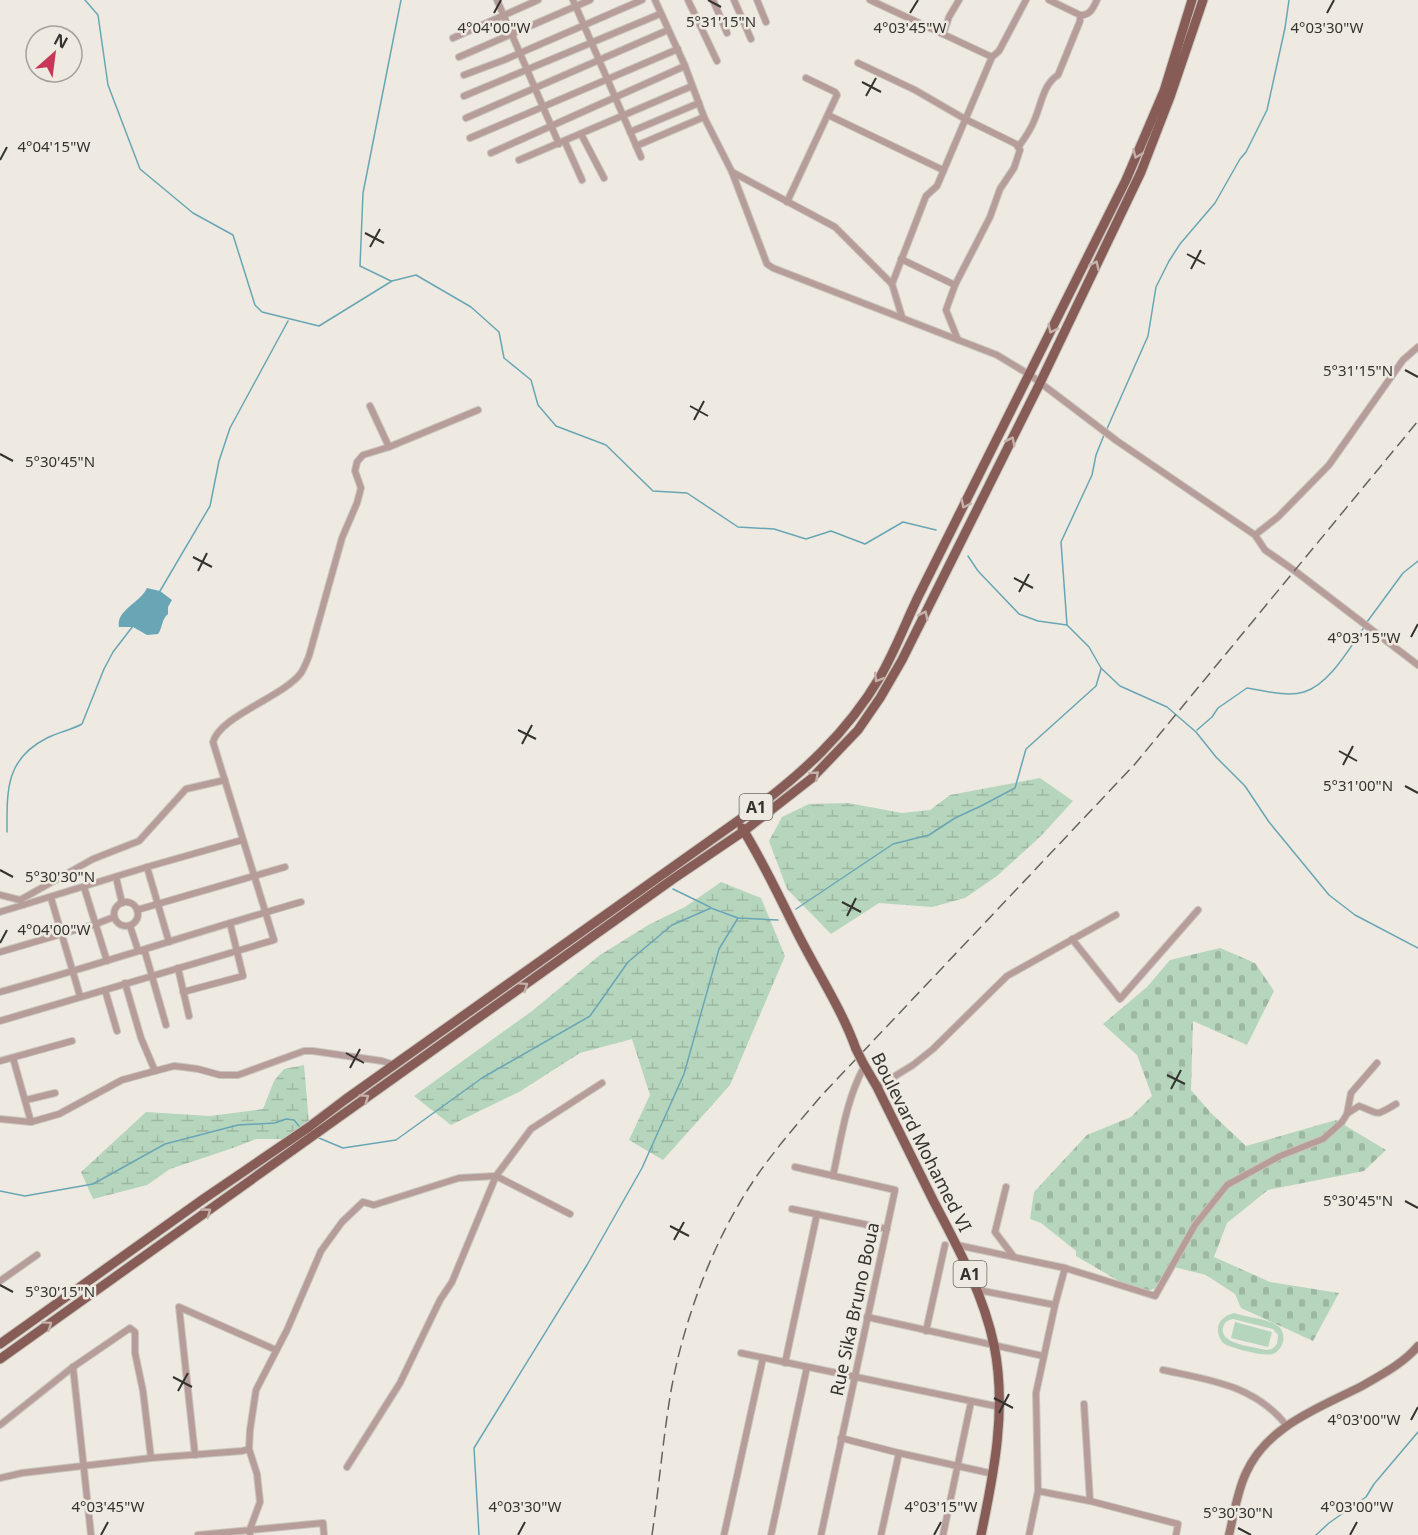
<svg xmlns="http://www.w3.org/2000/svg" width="1418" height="1535" font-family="'Noto Sans',sans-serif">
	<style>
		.wetland { fill: url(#wetland-marsh) }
		.cemetery { fill: url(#cemetery-stones) }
		.garden { fill: #b6d5bd; fill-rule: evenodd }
		.water { fill: #69a6b5 }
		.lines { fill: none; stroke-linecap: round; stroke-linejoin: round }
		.stream { stroke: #69a6b5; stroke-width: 1.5 }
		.street-casing { stroke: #c9c5bd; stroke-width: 8 }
		.secondary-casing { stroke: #c9c5bd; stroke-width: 10 }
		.primary-casing { stroke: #c9c5bd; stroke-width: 11 }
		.street { stroke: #b69d99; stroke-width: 6 }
		.secondary { stroke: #9b7772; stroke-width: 8 }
		.primary { stroke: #875c56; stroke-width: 9 }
		.rail { stroke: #65635e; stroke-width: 1.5; stroke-dasharray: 12 6; stroke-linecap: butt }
		.primary-bridge-casing { stroke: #c9c5bd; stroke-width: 11; stroke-linecap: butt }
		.primary-bridge { stroke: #875c56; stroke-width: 9 }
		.oneway { stroke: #c5b1a9 }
		.ticks { fill: none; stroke: #34332f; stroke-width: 2 }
		.labels { text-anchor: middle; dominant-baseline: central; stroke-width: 5; stroke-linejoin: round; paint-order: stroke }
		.shield { fill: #eeeae1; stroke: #6c6a64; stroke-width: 1.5 }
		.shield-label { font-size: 16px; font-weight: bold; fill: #34332f }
		.street-label { font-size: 18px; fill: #34332f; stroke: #eeeae1 }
		.ticks-label { font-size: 15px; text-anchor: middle; fill: #34332f; stroke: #eeeae1; stroke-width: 5; stroke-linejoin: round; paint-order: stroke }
	</style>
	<defs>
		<pattern id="wetland-marsh" width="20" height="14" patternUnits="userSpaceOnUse" patternTransform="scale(1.5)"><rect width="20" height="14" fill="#b6d5bd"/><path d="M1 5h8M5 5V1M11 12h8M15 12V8" fill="none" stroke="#9db7a3"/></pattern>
		<pattern id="cemetery-stones" width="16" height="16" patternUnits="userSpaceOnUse" patternTransform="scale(1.5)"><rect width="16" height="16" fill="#b6d5bd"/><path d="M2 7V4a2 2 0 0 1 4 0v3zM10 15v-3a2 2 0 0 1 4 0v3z" fill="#9db7a3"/></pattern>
	</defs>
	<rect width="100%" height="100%" fill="#eeeae1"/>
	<!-- wetland -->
	<g class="wetland">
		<path d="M1040 778 1073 801 1041 836 997 876 965 898 932 907 879 903 831 934 787 889 769 841 782 817 809 804 848 803 902 813 930 810 950 795Z"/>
		<path d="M721 882 761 898 785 956 730 1085 663 1160 629 1140 650 1095 632 1039 580 1053 519 1092 451 1125 414 1096 532 1011 600 955 650 924 685 907Z"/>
		<path d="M304 1065 309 1123 284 1139H256L233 1148 170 1169 147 1185 93 1199 81 1172 146 1112 210 1116 263 1109 274 1081 284 1069Z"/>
	</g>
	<!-- cemetery -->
	<path class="cemetery" d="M1220 948 1255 963 1274 991 1247 1045 1193 1021 1191 1090 1211 1113 1246 1146 1336 1120 1386 1150 1364 1171 1268 1190 1227 1223 1214 1257 1270 1282 1339 1293 1313 1341 1241 1308 1235 1294 1206 1275 1170 1266 1155 1288 1149 1291 1124 1284 1076 1256V1251L1041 1223 1030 1219 1034 1192 1087 1135 1131 1117 1152 1096 1137 1055 1103 1024 1147 987 1170 960Z"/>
	<!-- garden -->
	<g class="garden">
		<path d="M1234 1313C1246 1317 1263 1318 1275 1324 1288 1330 1285 1349 1273 1354 1265 1357 1230 1348 1223 1343 1213 1330 1218 1317 1234 1313ZM1233 1319 1273 1329 1278 1335 1277 1344 1272 1349 1267 1350C1255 1347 1219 1344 1223 1328 1224 1322 1228 1320 1233 1319Z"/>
		<path d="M1235 1322 1272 1332 1268 1347 1231 1338Z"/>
	</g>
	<!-- water -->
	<path class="water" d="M147 588 160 591 172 600 168 607V614C161 620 163 627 158 634L147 635 133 627H119C116 610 140 603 147 588Z"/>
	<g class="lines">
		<!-- stream -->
		<g class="stream">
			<path d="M85 0 98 15 108 85 140 169 193 213 233 235 255 305 262 312 319 326 392 281 416 275 471 307 499 332 504 358 531 380 538 405 556 426 606 445 653 491 687 493 738 527 774 529 806 539 831 531 865 544 903 522 936 530"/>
			<path d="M391 281 360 266 363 193 401 0"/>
			<path d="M1106 431 1148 336 1156 287 1169 261 1180 244 1215 203 1240 159 1246 152 1267 110 1285 28 1289 0"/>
			<path d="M968 556 978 571 1019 614 1038 621 1067 625 1089 647 1101 668 1120 686 1167 707 1196 732 1216 757 1245 786 1269 822 1329 895 1355 915 1418 948"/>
			<path d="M160 591 210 506 219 461 230 428 288 321"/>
			<path d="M1367 622 1403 573 1418 561"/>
			<path d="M1067 625 1061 542 1092 475 1096 455 1104 435"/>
			<path d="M1197 730 1212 717 1218 708 1247 688C1265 691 1287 697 1304 692 1330 684 1350 647 1365 626"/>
			<path d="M7 832C7 791 5 759 47 738 59 732 71 730 82 724L104 669 113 652 133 626"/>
			<path d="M673 889 710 907"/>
			<path d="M796 909 893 844 929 835 955 818 981 806 1015 788 1026 749 1096 686 1101 669"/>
			<path d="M319 1138 343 1148 396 1140 482 1078 590 1016 628 962 672 925 711 908 738 918 778 920"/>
			<path d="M0 1191 25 1196 93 1184 165 1144 238 1125 275 1123 286 1119 294 1120 299 1126"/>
			<path d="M479 1535 474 1448 587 1265 642 1168 684 1074 719 949 738 918"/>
			<path d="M1316 1535 1329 1523 1366 1497 1374 1484 1418 1432"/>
		</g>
		<!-- street casing -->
		<g class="street-casing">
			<g id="street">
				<path d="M497 0 559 144"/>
				<path d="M573 0 641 157"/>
				<path d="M655 0 685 66 704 117 732 172 767 264 773 268 997 355 1030 375 1117 441 1255 535 1265 550 1295 571 1418 665"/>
				<path d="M688 0 717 61"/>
				<path d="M713 0 727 33"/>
				<path d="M734 0 751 39"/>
				<path d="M757 0 766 22"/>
				<path d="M870 0 992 57"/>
				<path d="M1049 0 1080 15C1090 16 1093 8 1097 0"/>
				<path d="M943 34 949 17 959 0"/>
				<path d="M453 38 538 0"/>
				<path d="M459 57 590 0"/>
				<path d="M858 63 915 90 965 119 1016 144 1020 150 1014 168 1000 189 990 217 955 285 946 310 958 340"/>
				<path d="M464 75 504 60 642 0"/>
				<path d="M464 96 660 14"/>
				<path d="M828 115 943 170"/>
				<path d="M466 118 668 30"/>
				<path d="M630 132 699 103"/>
				<path d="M581 134 604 178"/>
				<path d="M470 138 678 49"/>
				<path d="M565 142 582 180"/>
				<path d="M636 146 704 117"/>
				<path d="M1019 146C1025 138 1030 131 1034 121 1041 106 1043 84 1058 75L1080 21V15"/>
				<path d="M491 153 685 66"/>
				<path d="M519 160 692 86"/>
				<path d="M732 172 835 227 892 284 902 317"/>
				<path d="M787 202 837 95 835 92 806 78"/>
				<path d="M901 259 955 285"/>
				<path d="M892 284 926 196 937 186 992 57 999 51 1026 0"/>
				<path d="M370 406 389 447"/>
				<path d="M1255 535 1278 517 1329 465 1403 360 1418 347"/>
				<path d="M147 867 169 942"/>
				<path d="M116 877 122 903"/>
				<path d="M84 887 107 961"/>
				<path d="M0 895 20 900 93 859 139 841 186 789 225 780"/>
				<path d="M51 898 80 996"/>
				<circle cx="126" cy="914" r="12"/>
				<path d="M23 905 147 867 242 840"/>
				<path d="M137 910 285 867"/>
				<path d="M0 912 23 905 22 904"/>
				<path d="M130 926 138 950 145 952 166 1025"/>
				<path d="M1072 939 1120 999 1198 910"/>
				<path d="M0 952 96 924 114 917"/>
				<path d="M178 968 189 1016"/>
				<path d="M125 983 141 1038 155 1071"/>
				<path d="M105 990 117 1031"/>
				<path d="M0 992C101 964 200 931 301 902"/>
				<path d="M183 992 243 976 230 923"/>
				<path d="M0 1021 274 940 213 742C220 716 283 697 301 673 304 668 307 661 309 656L342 538 357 503 361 488 355 471 357 462 363 455 389 447 478 410"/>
				<path d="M13 1058 31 1122"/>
				<path d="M0 1061 72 1041"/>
				<path d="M877 1087 913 1065 933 1049 1007 976 1116 915"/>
				<path d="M26 1100 55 1093"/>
				<path d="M1348 1113 1359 1106C1381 1114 1374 1117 1396 1104"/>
				<path d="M0 1119 31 1122 59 1114 122 1080 155 1071 174 1066 183 1067 198 1069 220 1075H238L304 1051H313L382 1061 395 1065"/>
				<path d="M795 1167 895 1190 821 1535"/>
				<path d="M833 1176C841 1139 846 1100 864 1067"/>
				<path d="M1006 1187 995 1232 1014 1257"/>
				<path d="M792 1209 887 1229"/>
				<path d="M957 1245 1065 1268 1155 1296 1195 1225 1227 1185 1280 1156 1323 1139 1342 1122 1347 1114 1351 1093 1377 1063"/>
				<path d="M0 1281 37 1255"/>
				<path d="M978 1290 1055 1305"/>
				<path d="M867 1317 1043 1356"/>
				<path d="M926 1331 945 1245"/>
				<path d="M741 1353 1000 1407"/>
				<path d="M785 1363 817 1214"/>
				<path d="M73 1367 91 1535"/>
				<path d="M1163 1370C1210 1380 1255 1385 1287 1426"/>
				<path d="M1084 1404 1090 1501"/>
				<path d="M0 1425 73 1367 130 1328 135 1332V1353L143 1391 151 1458"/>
				<path d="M841 1438 899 1453 994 1474"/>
				<path d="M195 1455 179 1307 276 1350"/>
				<path d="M347 1467 400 1383 440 1300 452 1282 496 1176 531 1129 602 1083"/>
				<path d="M0 1478 22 1473 151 1458 242 1451 249 1449"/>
				<path d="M1038 1491 1090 1501 1178 1524 1176 1535"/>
				<path d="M198 1535 323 1523 324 1535"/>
				<path d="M250 1535V1529L260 1502 257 1474 249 1449 250 1430 256 1390 287 1330 321 1251 342 1222 363 1202 374 1205 459 1178 496 1176 570 1214"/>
				<path d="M724 1535 763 1358"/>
				<path d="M771 1535 807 1367"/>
				<path d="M881 1535 899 1453"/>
				<path d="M943 1535 971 1402"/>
				<path d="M1029 1535 1038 1491 1036 1393 1055 1305 1065 1268"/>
			</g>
		</g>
		<!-- secondary casing -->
		<g class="secondary-casing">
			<path id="secondary" d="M1229 1535C1234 1514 1237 1492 1246 1473 1267 1426 1319 1408 1362 1386 1381 1375 1404 1363 1418 1346"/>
		</g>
		<!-- primary casing -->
		<g class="primary-casing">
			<g id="primary">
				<path d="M742 828C764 863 781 901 800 938 819 975 842 1010 856 1049"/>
				<path d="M863 1063 877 1087C896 1125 915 1164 934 1202 958 1248 983 1293 994 1345 1007 1408 994 1473 981 1535"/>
				<path d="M0 1344 202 1200 309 1127 346 1099 749 813C801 775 847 733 880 677 895 651 905 624 918 597L1126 180 1164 91 1192 0"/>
				<path d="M0 1359 673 879 744 831 812 778 858 730 880 698 902 660 1040 383 1141 172 1170 97 1203 0"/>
			</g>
		</g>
		<!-- street -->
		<use href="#street" class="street"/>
		<!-- secondary -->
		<use href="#secondary" class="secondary"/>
		<!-- primary -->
		<use href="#primary" class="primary"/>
		<!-- rail -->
		<path class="rail" d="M652 1535C659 1487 663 1438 671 1391 682 1329 707 1258 739 1204 762 1164 792 1130 822 1095L1135 764 1418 421"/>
		<!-- primary-bridge casing -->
		<g class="primary-bridge-casing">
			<path id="primary-bridge" d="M856 1049 863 1063"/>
		</g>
		<!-- primary-bridge -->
		<use href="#primary-bridge" class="primary-bridge"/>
	</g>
	<!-- one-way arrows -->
	<defs><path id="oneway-chevron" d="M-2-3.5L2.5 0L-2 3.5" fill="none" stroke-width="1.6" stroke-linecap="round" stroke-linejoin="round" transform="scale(1.5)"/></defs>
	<g class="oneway">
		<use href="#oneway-chevron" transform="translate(1137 154) rotate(113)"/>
		<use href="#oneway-chevron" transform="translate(1095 265) rotate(-65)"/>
		<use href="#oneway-chevron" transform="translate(1052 329) rotate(116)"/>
		<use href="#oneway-chevron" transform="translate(1011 441) rotate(-63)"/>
		<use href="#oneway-chevron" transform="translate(965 504) rotate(117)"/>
		<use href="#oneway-chevron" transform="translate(924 615) rotate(-64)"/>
		<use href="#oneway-chevron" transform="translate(878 678) rotate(121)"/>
		<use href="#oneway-chevron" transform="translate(815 775) rotate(-42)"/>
		<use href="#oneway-chevron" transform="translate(524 986) rotate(-35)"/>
		<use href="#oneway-chevron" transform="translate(365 1098) rotate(-35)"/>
		<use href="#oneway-chevron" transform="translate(207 1212) rotate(-36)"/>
		<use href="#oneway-chevron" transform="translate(48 1325) rotate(-35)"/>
	</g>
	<!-- ticks -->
	<path class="ticks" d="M708 0 721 7M494 13 501 0M910 13 918 0M1327 13 1334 0M862 82 881 92M866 96 876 78M0 160 7 147M365 233 384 243M370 247 380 229M1187 254 1205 264M1191 269 1201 250M1405 370 1418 377M690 406 708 416M694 420 704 401M0 454 13 461M193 557 212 567M198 571 207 553M1014 578 1033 588M1019 592 1029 574M1411 637 1418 624M518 730 536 739M522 744 532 725M1339 751 1357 761M1343 765 1353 746M1405 786 1418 793M0 870 13 877M842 902 861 912M847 916 856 898M0 943 7 930M346 1053 364 1063M350 1068 360 1049M1167 1075 1185 1084M1171 1089 1181 1070M1405 1201 1418 1208M670 1226 689 1236M674 1240 684 1222M0 1285 13 1292M173 1377 192 1387M178 1391 188 1373M994 1398 1013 1408M999 1413 1009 1394M1411 1420 1418 1407M1238 1528 1251 1535M101 1535 108 1522M518 1535 525 1522M934 1535 941 1522M1350 1535 1357 1522"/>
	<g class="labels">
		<!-- shield labels -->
		<g class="shield">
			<rect x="739.5" y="794" width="33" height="26" rx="4.5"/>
			<rect x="953.5" y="1261" width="33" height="26" rx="4.5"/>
		</g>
		<g class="shield-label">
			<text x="756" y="807">A1</text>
			<text x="970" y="1274">A1</text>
		</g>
		<!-- street labels -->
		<g class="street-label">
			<text transform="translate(922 1142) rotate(63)">Boulevard Mohamed VI</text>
			<text transform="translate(854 1309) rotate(-78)">Rue Sika Bruno Boua</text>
		</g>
	</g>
	<g class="ticks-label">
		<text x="721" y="27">5°31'15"N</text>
		<text x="494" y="33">4°04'00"W</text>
		<text x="910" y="33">4°03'45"W</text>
		<text x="1327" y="33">4°03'30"W</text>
		<text x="54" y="152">4°04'15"W</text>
		<text x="1358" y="376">5°31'15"N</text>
		<text x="60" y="467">5°30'45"N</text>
		<text x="1364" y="643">4°03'15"W</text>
		<text x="1358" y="791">5°31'00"N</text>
		<text x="60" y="882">5°30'30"N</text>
		<text x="54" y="935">4°04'00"W</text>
		<text x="1358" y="1206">5°30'45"N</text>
		<text x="60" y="1297">5°30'15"N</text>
		<text x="1364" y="1425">4°03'00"W</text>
		<text x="108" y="1512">4°03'45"W</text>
		<text x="525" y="1512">4°03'30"W</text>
		<text x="941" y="1512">4°03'15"W</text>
		<text x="1357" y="1512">4°03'00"W</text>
		<text x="1238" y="1518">5°30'30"N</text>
	</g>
	<!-- north arrow -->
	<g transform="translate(54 54) rotate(28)"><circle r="28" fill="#eeeae1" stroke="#a4a19a" stroke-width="1.5"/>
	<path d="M0-4.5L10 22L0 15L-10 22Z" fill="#c63758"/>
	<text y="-9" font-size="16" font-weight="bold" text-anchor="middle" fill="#34332f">N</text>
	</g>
</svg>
